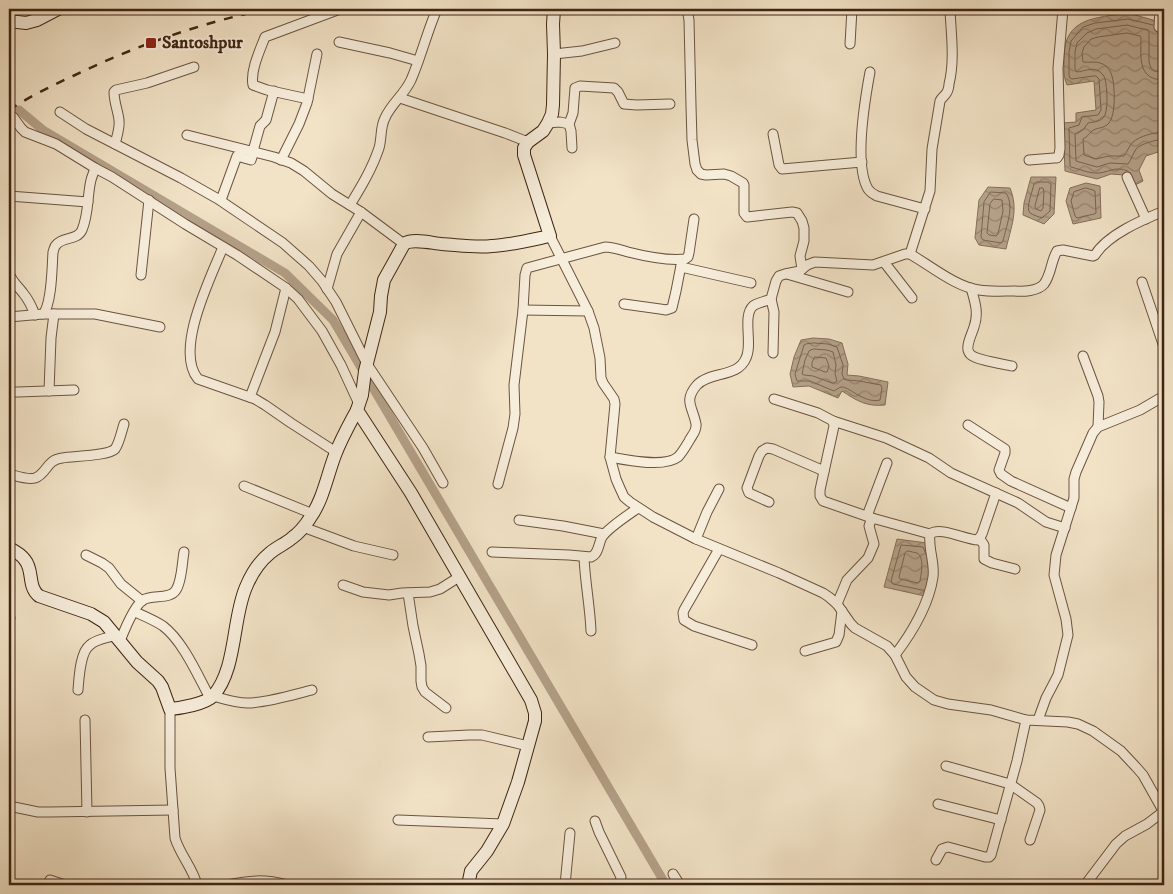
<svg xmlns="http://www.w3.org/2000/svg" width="1173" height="894" font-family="'IM FELL DW Pica',serif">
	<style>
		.water { fill: url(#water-waves); stroke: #85705a }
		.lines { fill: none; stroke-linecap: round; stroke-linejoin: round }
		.shore { stroke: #7a644e; stroke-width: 1 }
		.canal { stroke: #b5a28a; stroke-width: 9 }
		.street-casing { stroke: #6b5440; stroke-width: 11 }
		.secondary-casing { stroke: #3e2513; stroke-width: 14 }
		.street { stroke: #f7eddb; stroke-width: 9 }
		.secondary { stroke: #f7eddb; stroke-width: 12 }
		.rail { stroke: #3e2513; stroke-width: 2.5; stroke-dasharray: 9 9; stroke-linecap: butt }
		.poi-dot { fill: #8f2418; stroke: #f7eddb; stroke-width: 2 }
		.labels { text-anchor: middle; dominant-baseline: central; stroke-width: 4; stroke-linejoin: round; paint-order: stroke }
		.poi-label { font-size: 18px; font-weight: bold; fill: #3e2513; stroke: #f7eddb; text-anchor: start }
	</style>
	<defs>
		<pattern id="water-waves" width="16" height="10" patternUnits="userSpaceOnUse" patternTransform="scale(1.25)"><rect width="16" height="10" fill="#b5a28a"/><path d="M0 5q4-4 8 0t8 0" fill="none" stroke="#958470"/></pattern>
	</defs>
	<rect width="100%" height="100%" fill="#f2e3c7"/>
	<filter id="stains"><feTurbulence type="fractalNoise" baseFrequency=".004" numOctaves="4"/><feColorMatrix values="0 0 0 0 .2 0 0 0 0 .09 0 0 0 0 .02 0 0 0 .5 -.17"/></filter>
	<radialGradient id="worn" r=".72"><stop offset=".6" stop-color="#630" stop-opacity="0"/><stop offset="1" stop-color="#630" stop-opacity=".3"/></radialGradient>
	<!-- water -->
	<g class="water">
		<path d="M1128 13 1160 22V61H1164V150L1146 156 1139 170 1143 181 1133 186 1124 175 1111 174 1097 179 1065 171 1063 123 1076 122V113L1096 110 1094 81 1067 85C1063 76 1064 68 1064 58 1064 17 1096 18 1128 13Z"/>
		<path d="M1031 177H1056L1054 214 1044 224 1023 215 1024 203Z"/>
		<path d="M1086 183 1100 186 1101 218 1073 224 1066 201 1070 188Z"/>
		<path d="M988 187 1010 188C1019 210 1011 227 1006 249L979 245 975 238 979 200Z"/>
		<path d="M813 338 829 339 842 343 848 364 847 375 859 376 888 382 885 405C867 407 857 401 842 391L838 398 809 386 793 387 790 374 794 357 801 340Z"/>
		<path d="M897 539 927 543 934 566 929 597 884 587Z"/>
	</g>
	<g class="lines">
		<!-- shore -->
		<g class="shore">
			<path d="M1164 73 1155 71 1151 68 1149 62V32L1147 30 1127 25 1096 29 1087 33 1077 43 1075 52V70L1077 72C1084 71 1091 68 1097 70 1101 72 1104 75 1105 79 1107 86 1109 113 1103 118 1099 122 1093 122 1088 123L1083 130 1075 134 1076 161 1097 167 1110 163 1128 164C1131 160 1133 154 1136 149 1142 143 1156 140 1164 139"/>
			<path d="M1164 80C1137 80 1141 57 1141 38L1140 36 1127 33 1098 37 1091 39 1084 47 1082 53 1083 62C1091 63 1098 60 1106 66 1109 69 1111 72 1112 76 1115 86 1116 115 1109 123 1104 129 1097 127 1092 131 1089 134 1087 137 1083 139L1084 155 1096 159 1109 156H1124C1127 152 1129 146 1133 142 1140 136 1155 132 1164 132"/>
			<path d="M1128 171C1114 165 1107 174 1096 173 1088 173 1079 169 1071 167L1070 166 1069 128 1079 125 1082 117 1098 115 1101 110 1099 79 1096 76H1093L1072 79 1070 78 1069 75V52L1071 41 1083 27 1095 23 1128 19 1153 25"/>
			<path d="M1037 182H1048L1051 184 1050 211 1042 218C1039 217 1033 215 1030 213 1025 209 1033 190 1034 184Z"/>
			<path d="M1040 188H1043L1044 191 1043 208 1041 211 1036 209 1035 207Z"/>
			<path d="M1086 188 1093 190 1095 191 1096 213 1094 214 1077 218 1075 216 1071 201 1074 192Z"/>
			<path d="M991 192 1006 193C1015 206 1006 227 1003 241L1001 243 983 240 981 237 984 202Z"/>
			<path d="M994 199 1002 200 1003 211 998 234 996 236 989 235 987 233 990 204Z"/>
			<path d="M814 343 828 344 837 347 843 365 842 374 844 379 847 380 859 381 881 385 882 388 880 400C864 404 849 386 841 387 840 387 836 390 834 391L810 381H797L795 374 804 345 806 344Z"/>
			<path d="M814 349 827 350 833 352 836 365 835 374 837 381 834 383H832L813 376 804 375 802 374 805 360 809 351Z"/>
			<path d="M815 357 826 358 829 366 827 372H825L812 367V363Z"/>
			<path d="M908 551C911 552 914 552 917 553 925 557 921 574 920 581L918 583 900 579 899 577 905 553Z"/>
			<path d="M924 590H922L893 584 891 581 901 545 923 547 926 554"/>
		</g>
		<!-- canal -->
		<g class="canal">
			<path d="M9 101 10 102"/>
			<path d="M19 110 43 130 285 273 333 320 666 885"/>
		</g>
		<!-- street casing -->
		<g class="street-casing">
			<g id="street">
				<path d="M687 9 689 20 691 106 692 140 695 164 697 170 701 174 706 175 724 174 731 176 743 183 744 185V213L747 217 792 212 797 213 802 221 804 228V241L800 256 802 269"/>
				<path d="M1159 27 1160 9"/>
				<path d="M339 42 390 53 418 61"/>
				<path d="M850 44 852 9"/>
				<path d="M554 54 582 51 615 43"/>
				<path d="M870 72C865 99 854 165 868 189 870 192 873 194 877 196L925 209"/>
				<path d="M400 98 505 133 528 142"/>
				<path d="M308 99 267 90 253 85C250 71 260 50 265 37L340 9"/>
				<path d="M60 112 86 129 181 178 218 199 283 243 309 266 322 281 336 302 367 364 423 448 443 483"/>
				<path d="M9 120 13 117 21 128 25 132 56 144 95 168 112 177 185 224 237 255 286 288 298 299 322 331 341 365 359 404"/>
				<path d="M548 123 560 122 569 124 571 131 572 148"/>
				<path d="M569 124 573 113 575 88 580 86 614 88 618 92 624 104 637 105 670 104"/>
				<path d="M773 134 779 165 782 169 862 162"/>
				<path d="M187 135 274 157 291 163 304 171 332 194 361 212 404 244"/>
				<path d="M115 144C117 136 120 128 119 120 118 111 114 102 114 92L116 90 147 83 194 67"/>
				<path d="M253 151 260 126 266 120 274 91"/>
				<path d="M281 160 299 124 307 103 317 54"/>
				<path d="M1029 160 1054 158H1057L1059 155 1060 148 1058 68 1063 9"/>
				<path d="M1127 177 1146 219"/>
				<path d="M9 196 88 202"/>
				<path d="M221 200 237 156 251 160 254 151"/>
				<path d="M350 205C361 187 372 169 379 148 382 138 380 127 385 118 391 104 404 95 411 80 421 57 427 32 437 9"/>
				<path d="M550 236 588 311 594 328 600 358 601 378 603 383 614 399 615 404 610 457 616 479 619 486 624 497 630 502 653 517 696 539 779 573 823 593 829 597 837 604 851 624 855 628 887 646 895 655 906 677 915 687 934 700 948 704 991 710 1026 720 1068 722 1078 724 1093 731 1121 751 1136 767 1143 775 1161 807 1164 809"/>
				<path d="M223 247C211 277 174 350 198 379L255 399 265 405 291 423 336 452"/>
				<path d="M910 254 930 191 932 149 940 101C942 97 945 96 947 92 948 91 949 86 949 84 955 60 951 34 950 9"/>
				<path d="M884 262 912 298"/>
				<path d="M681 267 751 283"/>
				<path d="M9 273C12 282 18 286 23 293 29 300 32 307 35 315"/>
				<path d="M787 274 848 292"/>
				<path d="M141 275 149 200"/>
				<path d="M1142 282 1164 347"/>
				<path d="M971 288C975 302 979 313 974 327 972 334 964 348 970 354 975 360 1003 364 1012 366"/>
				<path d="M327 289 337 254 361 212"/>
				<path d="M771 299 774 312 773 353"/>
				<path d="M624 304 660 309 666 310 672 308 676 291 682 260"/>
				<path d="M523 310 588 311"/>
				<path d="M43 314H95L160 327"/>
				<path d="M9 317 43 314C52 304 52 266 53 252 54 250 54 247 56 245 63 236 77 241 82 230 89 214 87 196 91 180 92 176 94 172 95 168"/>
				<path d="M1083 356 1098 396 1099 402 1098 427"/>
				<path d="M49 391 51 338 54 314"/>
				<path d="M9 392H18L74 390"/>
				<path d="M250 397 275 332 286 288"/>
				<path d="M774 399 818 413 833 421 834 426 820 490V496L823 501 872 518 930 534"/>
				<path d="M833 421 886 438 929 458 951 473 1018 503 1046 522 1065 528"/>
				<path d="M968 425 1005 449V453L999 470 1001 474 1011 481 1071 508"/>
				<path d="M610 457C626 460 664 468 678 457 682 453 686 446 689 441 692 435 697 431 696 424 693 407 683 401 697 385 710 371 738 378 746 358 753 344 742 316 753 306 758 302 765 302 771 299L776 281 779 276 785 274 800 271 807 265 815 262 873 265 905 254H910C931 266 956 287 979 290 991 292 1003 291 1015 291 1023 292 1038 291 1044 284 1051 275 1051 261 1057 251L1063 250 1093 256 1095 255C1107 235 1142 220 1164 211"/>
				<path d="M9 474C17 476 27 480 35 478 47 474 46 460 62 458 73 456 108 456 115 449 119 444 122 430 124 424"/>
				<path d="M498 484 513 428 515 414 514 385 523 310 525 275 527 268 605 247C613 247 621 250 628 252 644 256 669 261 685 259L688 257 689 253 694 219"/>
				<path d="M244 486 313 514"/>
				<path d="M769 502 749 493 747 488 759 456 762 451 767 448 773 449 824 471"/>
				<path d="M867 516 887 463"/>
				<path d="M519 520 563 526 604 534"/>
				<path d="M303 527 354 546 393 555"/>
				<path d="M696 539 707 512 719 489"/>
				<path d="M980 539 984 545V559L992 563 1015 569"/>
				<path d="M719 549 684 610 683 613 684 620 694 626 752 645"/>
				<path d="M492 552 569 555 591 557C599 554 598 544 602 537 608 528 628 515 638 508"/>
				<path d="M86 555 102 563 109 568 121 584 142 601"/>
				<path d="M584 557C585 582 590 606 591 631"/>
				<path d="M343 585 363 592 389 595 402 593 430 592 440 589 459 577"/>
				<path d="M408 593 413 626 419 654 421 666V681L422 687 425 692 446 708"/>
				<path d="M837 604 847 580 868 558 874 544 869 526 872 518"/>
				<path d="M135 612C144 616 154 620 163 626 183 641 198 676 210 698"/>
				<path d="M9 618H10"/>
				<path d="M120 641C124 631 135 605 143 600 152 594 170 600 176 590 182 581 182 563 184 552"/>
				<path d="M805 651 836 642 839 635 842 611"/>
				<path d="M895 655C911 634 929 604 933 577 935 563 928 548 930 534 941 526 965 540 978 540L982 534 996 493"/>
				<path d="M78 690C79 678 80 652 90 645 96 639 108 638 116 635"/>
				<path d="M213 696C224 699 235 703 247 703 267 703 292 695 312 690"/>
				<path d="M170 709V768L175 838C180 855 193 868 197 885"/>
				<path d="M85 720 87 812"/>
				<path d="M1038 720 1046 698 1058 675 1068 635 1066 619 1054 575 1056 555 1074 498V479L1076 472 1093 433 1098 427 1140 410 1164 396"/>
				<path d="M428 737 469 735H482L528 746"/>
				<path d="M946 766 1010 784 1037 803 1039 806 1040 810 1030 840"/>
				<path d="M938 804 1001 820"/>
				<path d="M9 806 38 812H50L173 810"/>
				<path d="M398 820 503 824"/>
				<path d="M595 821 599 832 621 877 620 885"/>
				<path d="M936 860 942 849 948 847 985 857H989L991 855 1017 761 1026 720"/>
				<path d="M673 874 680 885"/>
				<path d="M50 880 65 885"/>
				<path d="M227 885C251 880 264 879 288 885"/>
				<path d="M565 885 570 833"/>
				<path d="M1085 885 1116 844 1125 836 1147 824 1164 811"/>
			</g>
		</g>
		<!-- secondary casing -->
		<g class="secondary-casing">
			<g id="secondary">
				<path d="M9 21 26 23 37 20 58 9"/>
				<path d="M9 548C15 551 21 554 25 560 34 571 27 586 39 596L91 614 104 622 137 662 158 681 162 687 170 709C181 708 205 704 213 696 237 669 232 619 246 587 251 575 260 561 270 553 277 547 285 544 292 538 299 533 305 526 310 518 323 500 327 476 335 455 341 439 349 425 357 410"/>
				<path d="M468 885 471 871 487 851 503 824 518 782 535 721V713L531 700 411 493 357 410 362 395 365 371 380 312 381 296 384 280 404 244C412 238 431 243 442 244 458 245 476 248 492 246 511 245 531 240 550 236L524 155V148L528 142 543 131 548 123 552 114 553 105 554 54 553 24 554 9"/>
			</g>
		</g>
		<!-- street -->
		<use href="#street" class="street"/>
		<!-- secondary -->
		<use href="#secondary" class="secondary"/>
		<!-- rail -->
		<path class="rail" d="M9 110C29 97 51 86 73 76 135 46 200 23 268 9"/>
	</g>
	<!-- markers -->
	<rect class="poi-dot" x="145" y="37" width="12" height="12" rx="2.5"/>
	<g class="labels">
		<!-- poi labels -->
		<g class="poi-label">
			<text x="162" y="43">Santoshpur</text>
		</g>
	</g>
	<!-- margin -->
	<rect width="1173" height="894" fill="none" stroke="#f2e3c7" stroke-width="30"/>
	<rect x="10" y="10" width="1153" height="874" fill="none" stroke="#3e2513" stroke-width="2.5"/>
	<rect x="15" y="15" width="1143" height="864" fill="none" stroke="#3e2513"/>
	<rect width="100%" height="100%" filter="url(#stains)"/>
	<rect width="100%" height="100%" fill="url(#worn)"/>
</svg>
